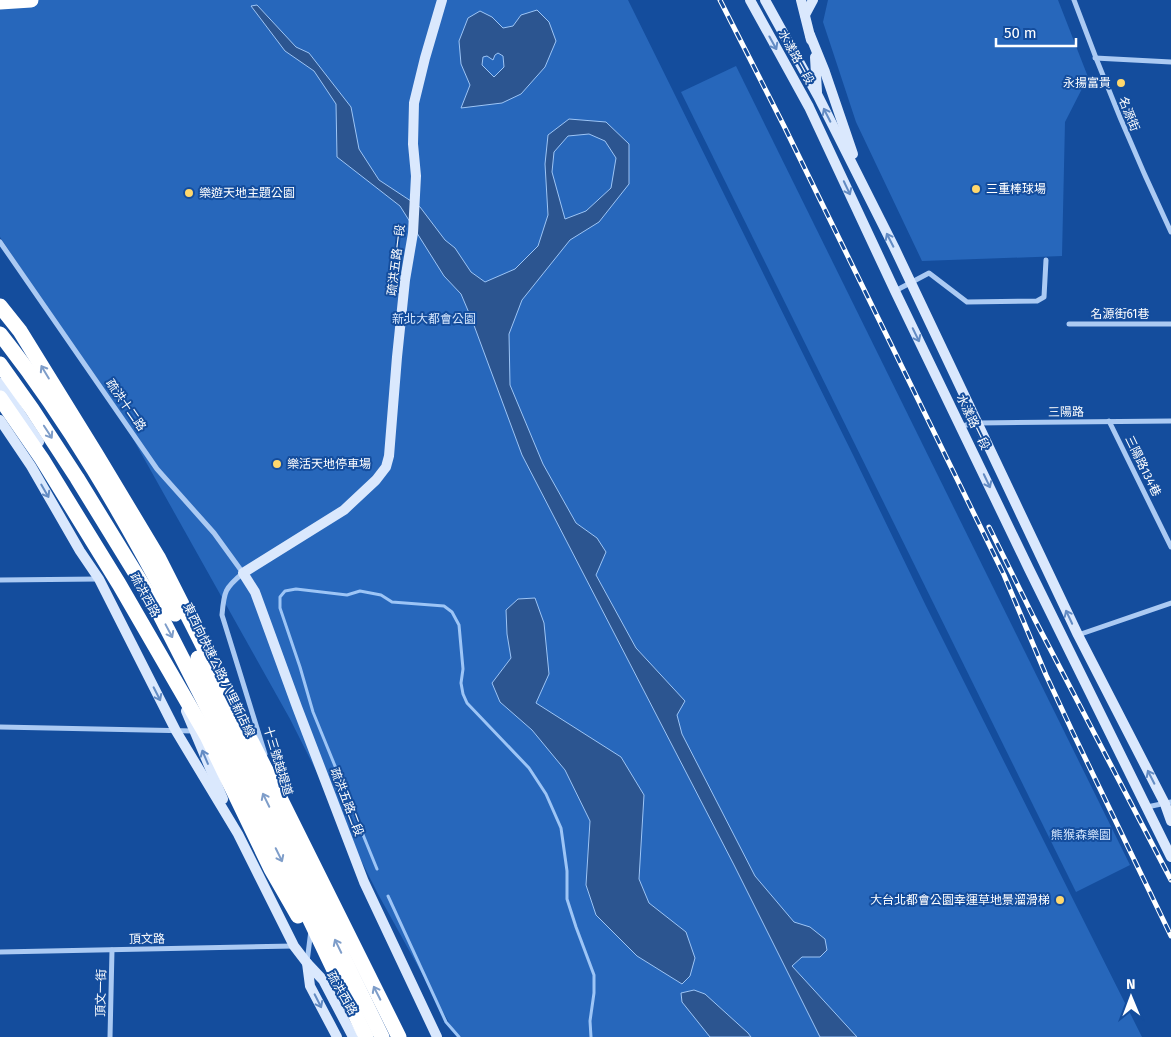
<svg xmlns="http://www.w3.org/2000/svg" width="1171" height="1037" font-family="'Fira Sans','Noto Sans TC',sans-serif">
	<style>
		.green { fill: #2767bb }
		.water { fill: #2c5590; stroke: #9dc5f6; fill-rule: evenodd }
		.lines { fill: none; stroke-linecap: round; stroke-linejoin: round }
		.stream { stroke: #9dc5f6; stroke-width: 3 }
		.street { stroke: #abcaf3; stroke-width: 5 }
		.secondary { stroke: #dae8fd; stroke-width: 10 }
		.highway { stroke: #fff; stroke-width: 15 }
		.rail-casing { stroke: #fff; stroke-width: 5 }
		.rail { stroke: #144d9d; stroke-width: 3; stroke-dasharray: 9; stroke-linecap: butt }
		.highway-bridge { stroke: #fff; stroke-width: 15 }
		.oneway { stroke: #638bc3 }
		.oneway2 { stroke: #7e9dc9 }
		.poi-dot { fill: #ffd86d; stroke: #144d9d; stroke-width: 2 }
		.labels { text-anchor: middle; dominant-baseline: central; stroke-width: 4; stroke-linejoin: round; paint-order: stroke }
		.street-label { font-size: 12px; fill: #fff; stroke: #144d9d }
		.poi-label { font-size: 12px; fill: #fff; stroke: #144d9d; text-anchor: start }
		.park-label { font-size: 12px; fill: #d3e5fd; stroke: #144d9d }
	</style>
	<rect width="100%" height="100%" fill="#144d9d"/>
	<!-- green -->
	<g class="green">
		<path d="M0 0H628L854 457 926 606 1142 1037H457L378 894 290 719 123 421 0 237Z"/>
		<path d="M828 0H1058L1088 77 1065 122 1062 256 922 261 856 122 823 22Z"/>
		<path d="M736 66 1130 865 1076 892 681 92Z"/>
	</g>
	<!-- water -->
	<g class="water">
		<path d="M257 5 296 47 309 53 351 107 359 149 379 180 420 207 445 240 455 248 471 272 485 282 515 269 538 246 548 215 545 164 548 135 569 119 606 122 629 144V184L599 222 570 240 522 300 509 334 510 385 543 464 576 523 597 538 606 552 596 575 636 648 685 701 677 715 682 734 755 876 794 922 810 927 825 939 827 950 820 957H802L792 966 857 1037H820L734 865 522 455 472 320 461 294 444 276 400 206 337 157 336 104 314 71 285 51 251 6ZM589 134 605 141 616 158 611 188 586 211 565 219 552 172 554 152 568 136Z"/>
		<path d="M537 10 549 22 556 41 545 67 521 94 502 103 461 108 470 85 461 64 459 41 468 18 480 11 492 17 503 28 513 26 521 15ZM498 53 503 56 504 67 494 77 482 65 483 57 487 56 493 60 495 55Z"/>
		<path d="M535 598 544 623 549 674 536 703 621 757 644 795 639 879 649 903 686 932 695 958 690 976 682 984 637 956 596 915 586 885 590 821 565 770 532 730 500 702 492 683 511 658 507 634 506 610 518 599Z"/>
		<path d="M694 990 705 994 748 1033 751 1037H710L682 1002 681 993Z"/>
	</g>
	<g class="lines">
		<!-- stream -->
		<g class="stream">
			<path d="M377 869 313 712 300 667 280 608V597L285 591 296 589 347 595 360 591 381 595 392 602 444 606 452 612 459 625 463 669 461 683 463 694 467 703 529 768 546 794 561 828 567 871V899L576 927 594 975V993L590 1021 591 1037"/>
			<path d="M388 896 446 1022 459 1037"/>
		</g>
		<!-- street -->
		<g class="street">
			<path d="M1074 0C1103 79 1135 156 1171 232"/>
			<path d="M1095 58 1171 62"/>
			<path d="M0 242 157 469 214 533 243 573C225 588 224 591 222 615L265 754"/>
			<path d="M895 291 929 273 967 302 1037 301 1044 297 1046 260"/>
			<path d="M1069 324H1171"/>
			<path d="M1109 421 1171 547"/>
			<path d="M961 426 977 423 1171 421"/>
			<path d="M0 580 99 579"/>
			<path d="M1078 635 1171 603"/>
			<path d="M0 727 194 731"/>
			<path d="M1147 807 1171 802"/>
			<path d="M0 952 294 946"/>
			<path d="M307 962 311 930"/>
			<path d="M110 1037 112 950"/>
		</g>
		<!-- secondary -->
		<g class="secondary">
			<path d="M750 0 809 107 895 291 1029 569 1171 857"/>
			<path d="M765 0 818 96 894 247 1078 635 1165 804 1171 821"/>
			<path d="M801 0 811 40"/>
			<path d="M805 15 813 0"/>
			<path d="M810 35 825 72 853 154"/>
			<path d="M815 57 817 92"/>
			<path d="M0 383 39 442"/>
			<path d="M0 420 31 466 80 551 99 579 176 731 238 834 294 946 307 963 323 980 353 1037"/>
			<path d="M186 711 223 799"/>
			<path d="M307 963 310 986 337 1037"/>
			<path d="M437 1037 364 882 297 707 255 592 243 573 344 510 376 480 386 467 389 456 397 357 405 280 413 233 416 176 413 144 414 103 425 58 442 0"/>
		</g>
		<!-- highway -->
		<path class="highway" d="M0 2 31 0"/>
		<!-- rail casing -->
		<g class="rail-casing">
			<g id="rail">
				<path d="M720 0 784 126 1004 575 1046 675 1074 735 1171 936"/>
				<path d="M989 527 1034 618 1171 880"/>
			</g>
		</g>
		<!-- rail -->
		<use href="#rail" class="rail"/>
		<!-- highway-bridge -->
		<g class="highway-bridge">
			<path d="M0 306 20 331 96 454 158 557 273 784 399 1037"/>
			<path d="M0 334C68 420 124 517 175 614"/>
			<path d="M0 364 32 409 77 478 155 605 226 744 366 1037"/>
			<path d="M0 398 42 459 119 584 207 736 271 869 298 916"/>
			<path d="M198 658 382 1037"/>
		</g>
	</g>
	<!-- one-way arrows -->
	<defs><path id="oneway-shaft" d="M-6 0H5M1.5-3L5.5 0L1.5 3" fill="none" stroke-width="1.6" stroke-linecap="round" stroke-linejoin="round" transform="scale(1.25)"/></defs>
	<g class="oneway">
		<use href="#oneway-shaft" transform="translate(773 43) rotate(61)"/>
		<use href="#oneway-shaft" transform="translate(827 115) rotate(-117)"/>
		<use href="#oneway-shaft" transform="translate(847 188) rotate(65)"/>
		<use href="#oneway-shaft" transform="translate(890 240) rotate(-117)"/>
		<use href="#oneway-shaft" transform="translate(916 335) rotate(64)"/>
		<use href="#oneway-shaft" transform="translate(987 481) rotate(65)"/>
		<use href="#oneway-shaft" transform="translate(45 491) rotate(60)"/>
		<use href="#oneway-shaft" transform="translate(1069 617) rotate(-115)"/>
		<use href="#oneway-shaft" transform="translate(157 694) rotate(63)"/>
		<use href="#oneway-shaft" transform="translate(205 757) rotate(-113)"/>
		<use href="#oneway-shaft" transform="translate(1151 777) rotate(-117)"/>
		<use href="#oneway-shaft" transform="translate(318 1001) rotate(63)"/>
	</g>
	<g class="oneway2">
		<use href="#oneway-shaft" transform="translate(45 372) rotate(-121)"/>
		<use href="#oneway-shaft" transform="translate(48 432) rotate(57)"/>
		<use href="#oneway-shaft" transform="translate(169 631) rotate(62)"/>
		<use href="#oneway-shaft" transform="translate(266 800) rotate(-116)"/>
		<use href="#oneway-shaft" transform="translate(279 855) rotate(64)"/>
		<use href="#oneway-shaft" transform="translate(338 946) rotate(-116)"/>
		<use href="#oneway-shaft" transform="translate(377 993) rotate(-117)"/>
	</g>
	<!-- markers -->
	<g class="poi-dot">
		<circle cx="1121" cy="83" r="5"/>
		<circle cx="976" cy="189" r="5"/>
		<circle cx="189" cy="193" r="5"/>
		<circle cx="277" cy="464" r="5"/>
		<circle cx="1060" cy="900" r="5"/>
	</g>
	<g class="labels">
		<!-- street labels -->
		<g class="street-label">
			<text transform="translate(796 57) rotate(61)">水漾路一段</text>
			<text transform="translate(1129 114) rotate(68)">名源街</text>
			<text transform="translate(396 260) rotate(-83)">疏洪五路一段</text>
			<text x="1120" y="314">名源街61巷</text>
			<text transform="translate(126 405) rotate(55)">疏洪十二路</text>
			<text transform="translate(1066 412) rotate(-1)">三陽路</text>
			<text transform="translate(973 422) rotate(64)">水漾路一段</text>
			<text transform="translate(1143 466) rotate(64)">三陽路134巷</text>
			<text transform="translate(145 595) rotate(61)">疏洪西路</text>
			<text transform="translate(219 670) rotate(64)">東西向快速公路 八里新店線</text>
			<text transform="translate(278 761) rotate(73)">十三號越堤道</text>
			<text transform="translate(347 802) rotate(69)">疏洪五路二段</text>
			<text transform="translate(147 939) rotate(-1)">頂文路</text>
			<text transform="translate(101 993) rotate(-89)">頂文一街</text>
			<text transform="translate(342 993) rotate(60)">疏洪西路</text>
		</g>
		<!-- poi labels -->
		<g class="poi-label">
			<text x="1111" y="83" text-anchor="end">永揚富貴</text>
			<text x="986" y="189">三重棒球場</text>
			<text x="199" y="193">樂遊天地主題公園</text>
			<text x="287" y="464">樂活天地停車場</text>
			<text x="1050" y="900" text-anchor="end">大台北都會公園幸運草地景溜滑梯</text>
		</g>
		<!-- park labels -->
		<g class="park-label">
			<text x="434" y="319">新北大都會公園</text>
			<text x="1081" y="835">熊猴森樂園</text>
		</g>
	</g>
	<!-- north arrow -->
	<g transform="translate(1131 997) rotate(359)" stroke="#144d9d" stroke-width="4" paint-order="stroke">
	<path d="M0-4L9 19L0 12L-9 19Z" fill="#ffffff"/>
	<text y="-8" font-size="14" font-weight="bold" text-anchor="middle" fill="#ffffff">N</text>
	</g>
	<!-- scale -->
	<path d="M996 38v8h80v-8" fill="none" stroke="#ffffff" stroke-width="2.5"/>
	<text x="1004" y="38" font-size="15" fill="#ffffff" stroke="#144d9d" stroke-width="4" paint-order="stroke">50 m</text>
</svg>
